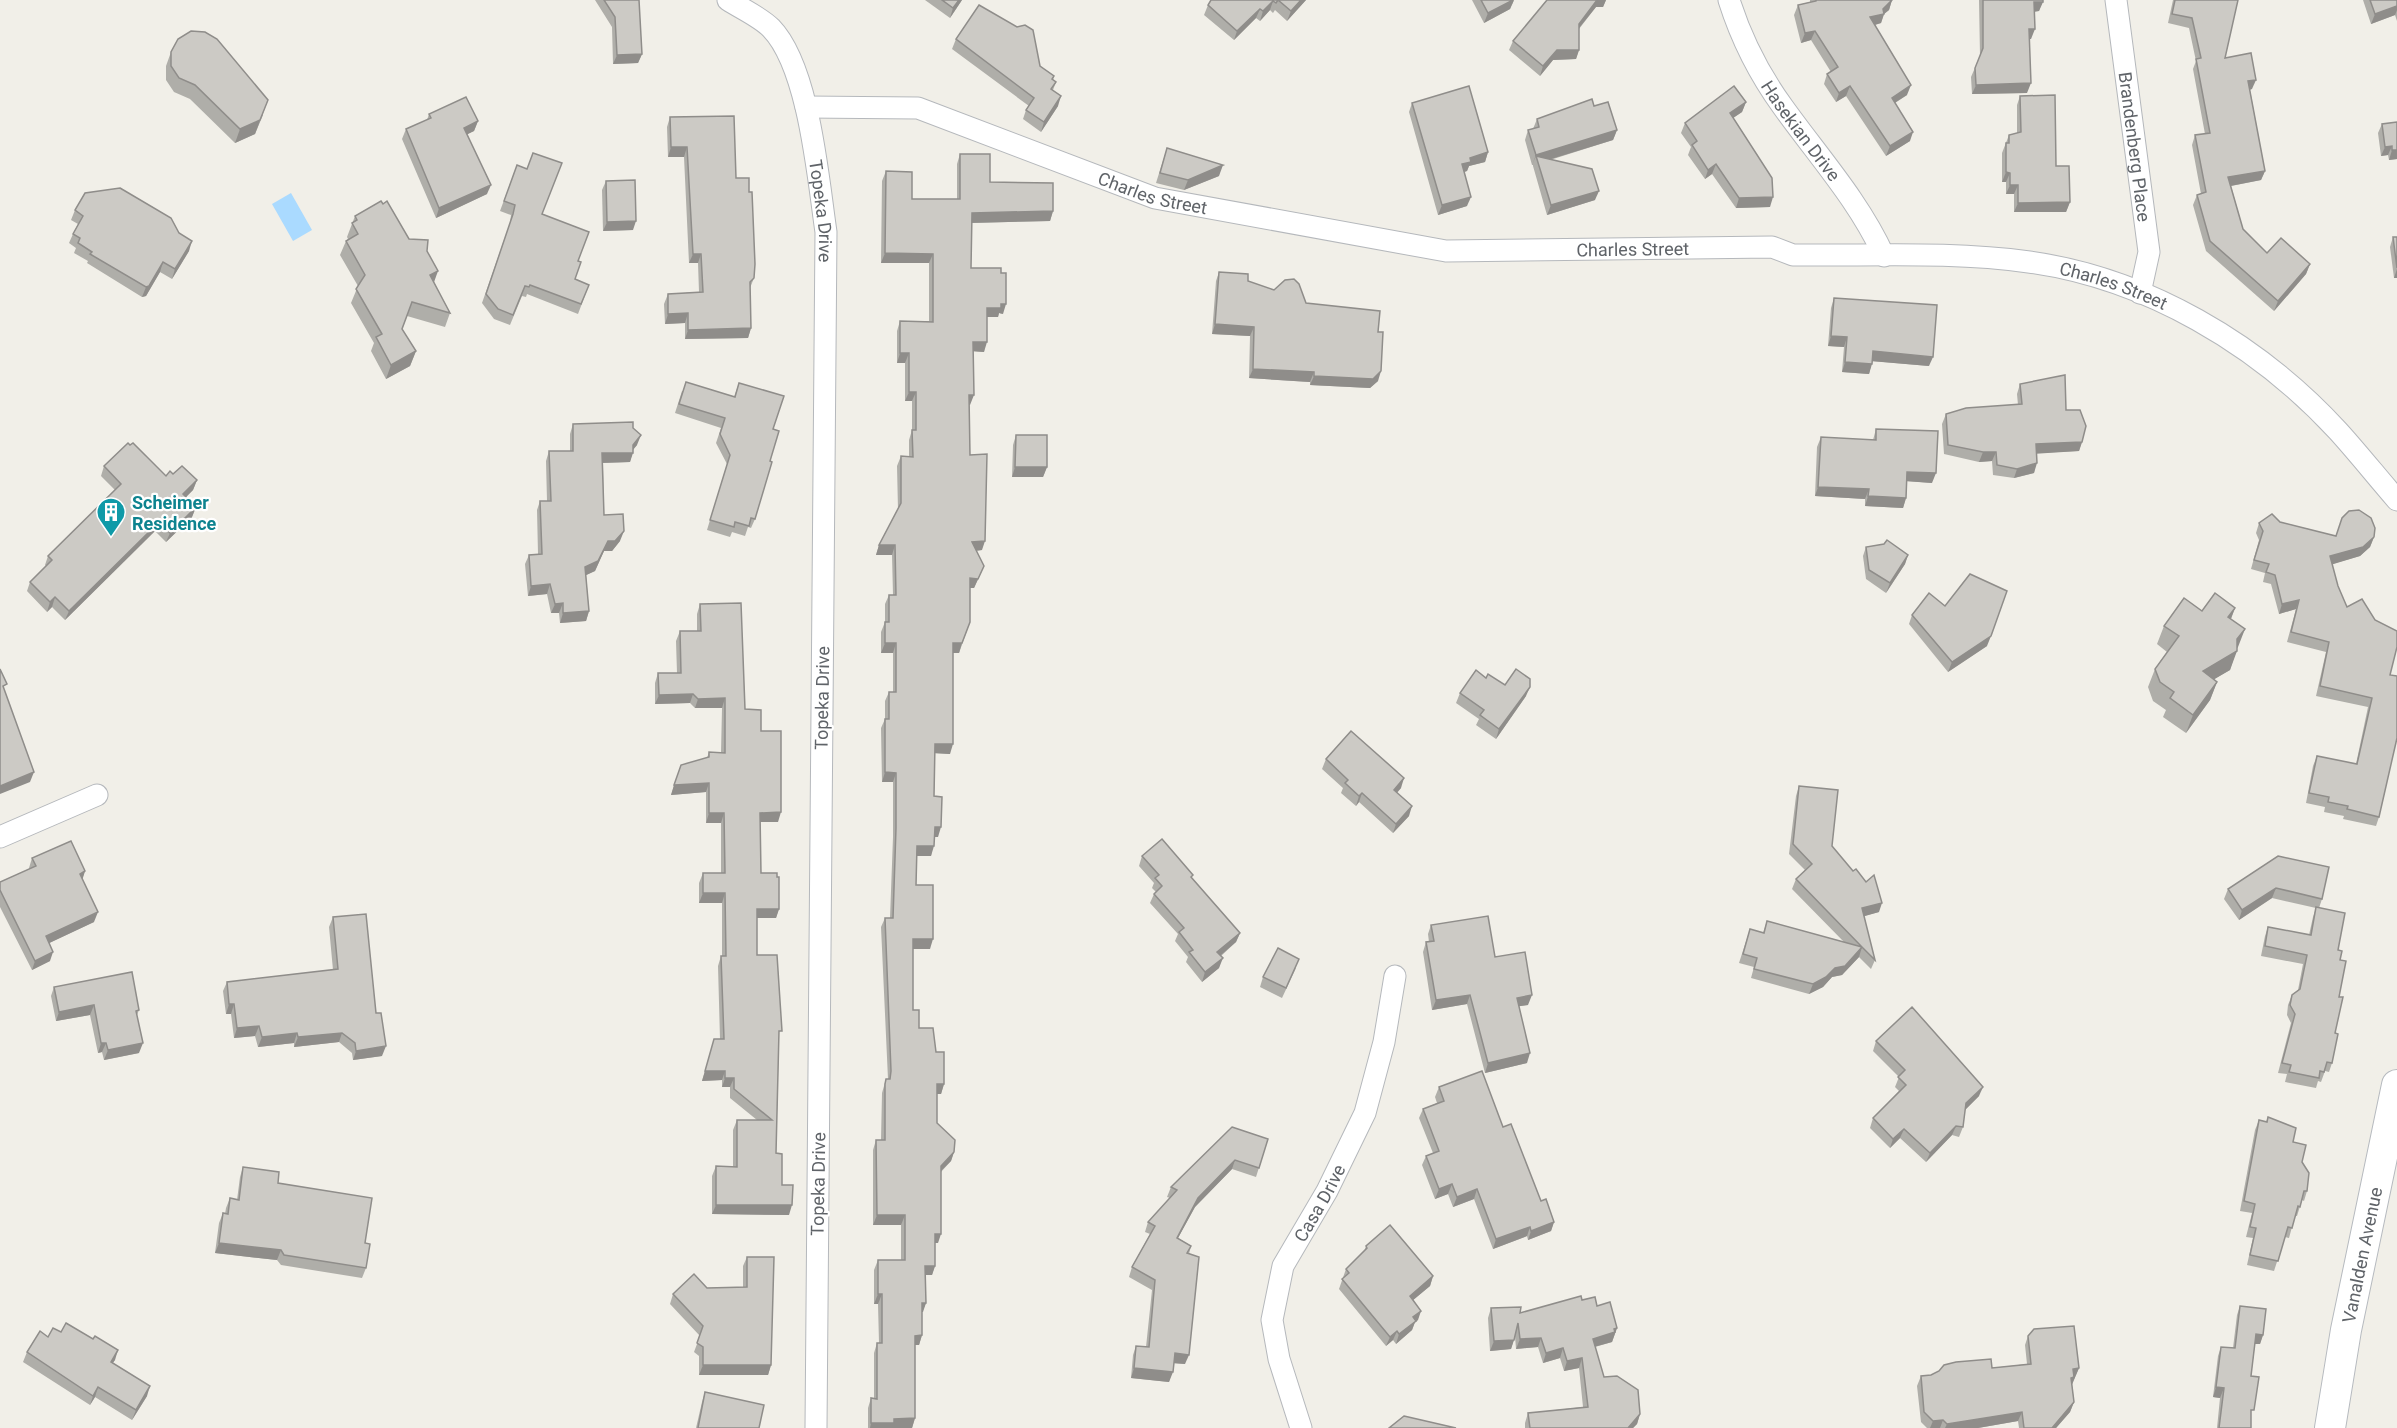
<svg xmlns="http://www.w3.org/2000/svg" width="2397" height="1428" font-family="Roboto,sans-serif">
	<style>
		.water { fill: #aadaff }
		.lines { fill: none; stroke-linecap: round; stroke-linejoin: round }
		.minor-casing { stroke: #b5b8bc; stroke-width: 23 }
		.secondary-casing { stroke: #b6babf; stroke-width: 32 }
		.minor { stroke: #fff; stroke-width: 21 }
		.secondary { stroke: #fff; stroke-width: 30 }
		.wall { fill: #afaea9 }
		.shaded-wall { fill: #8f8d8a }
		.building { fill: #cccac5; stroke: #8f8d8a; stroke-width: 1.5 }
		.labels { text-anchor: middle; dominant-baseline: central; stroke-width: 4.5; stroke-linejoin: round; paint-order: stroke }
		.street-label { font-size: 18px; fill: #5f6368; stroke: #fff }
		.culture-label { font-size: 18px; font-weight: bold; fill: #0d838f; stroke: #fff; text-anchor: start }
	</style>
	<rect width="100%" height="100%" fill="#f1efe8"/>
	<!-- water -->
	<path class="water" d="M291 193 312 230 293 241 272 204Z"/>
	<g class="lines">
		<!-- minor casing -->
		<g class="minor-casing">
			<g id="minor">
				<path id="s1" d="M728 0C742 9 760 17 771 28 809 67 818 178 826 232L816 1428"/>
				<path id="s2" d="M1729 0C1741 38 1759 74 1783 107 1818 156 1859 201 1884 256"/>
				<path id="s3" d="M2116 0 2149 252 2140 293"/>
				<path id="s4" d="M806 107 918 108 1155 198 1446 251 1772 247 1793 255C1871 256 1951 251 2029 262 2146 278 2258 344 2338 431 2358 453 2377 477 2397 500"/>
				<path d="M0 837 97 795"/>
				<path id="s5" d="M1301 1428 1279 1359 1272 1320 1283 1266 1327 1191 1365 1113 1384 1042 1395 976"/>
			</g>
		</g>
		<!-- secondary casing -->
		<g class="secondary-casing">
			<g id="secondary">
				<path id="s6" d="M2330 1428 2346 1330 2397 1085"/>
			</g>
		</g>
		<!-- minor -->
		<use href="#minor" class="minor"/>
		<!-- secondary -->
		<use href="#secondary" class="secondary"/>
	</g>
	<!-- wall -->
	<g class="wall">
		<path d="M595 0H639L642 54 638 63 613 64 612 27Z"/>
		<path d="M925 0H962L950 18Z"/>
		<path d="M1211 0H1306L1287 21 1275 10 1273 13 1270 10 1260 21 1256 18 1234 40 1204 15 1208 5Z"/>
		<path d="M1472 0H1514L1510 9 1484 23Z"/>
		<path d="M1547 0H1606L1603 7H1596L1579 29V50L1576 59 1553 60 1540 76 1509 50 1513 41Z"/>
		<path d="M1810 0H1892L1889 10 1884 14 1881 23 1875 25 1907 95 1895 103 1910 141 1886 156 1846 96 1836 102 1824 84 1827 74 1831 72 1811 40 1801 43 1794 15 1798 5 1810 2Z"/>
		<path d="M1979 0H2043L2039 11 2034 12 2031 39H2029L2027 93 1972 94 1971 77 1980 56Z"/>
		<path d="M2173 0H2238L2225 58 2252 89 2250 90 2265 171 2261 180 2231 186 2243 229 2267 253 2310 264 2306 274 2274 311 2206 251 2193 205 2197 195 2201 194 2192 145 2195 135 2205 134 2193 69 2196 61 2189 28 2168 23Z"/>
		<path d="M2363 0H2397V21L2395 15 2371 24Z"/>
		<path d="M956 39 1040 66 1054 76 1053 80 1056 82 1053 90 1058 106 1041 132 1023 119 1026 110 1029 106 952 49Z"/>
		<path d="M171 52 263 115 255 134 235 143 190 99 174 92 166 80V66Z"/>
		<path d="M2020 96 2056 166 2070 202 2066 212H2014V194H2006V182H2002V153L2009 135 2017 133V105Z"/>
		<path d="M1746 102 1742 112 1733 118 1770 207 1736 208 1712 174 1705 179 1688 155 1691 147 1681 133 1685 123Z"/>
		<path d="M1412 103 1488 152 1485 162 1469 166 1467 171 1464 172 1467 206 1438 215 1409 112Z"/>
		<path d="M1594 106 1617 130 1613 140 1550 160 1595 200 1547 215 1533 166V165H1532L1525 140 1528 130 1533 129 1537 119Z"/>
		<path d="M429 114 478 121 474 131 467 134 487 194 436 218 402 139 406 129 427 120Z"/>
		<path d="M670 117 736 178 754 278 750 288 751 328 748 338 685 339V323L665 324 664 304 668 294 699 292 698 263H689L684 157H668L667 127Z"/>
		<path d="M2397 122V159L2389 160 2388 155 2381 156 2378 133 2382 124Z"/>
		<path d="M1167 148 1219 176 1184 190 1156 183Z"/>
		<path d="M960 154 990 182 1053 211 1050 221 971 223V268L1003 314 999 313 998 317H987L984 352 973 351 970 405H969L970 455 982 550 977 551 980 575 974 588H970V622L959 653H953L950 754 935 753 934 796 938 837H934L931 856H917L916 885 930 949H913V1010L919 1028 936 1052 944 1084 941 1094H937V1123L954 1152 951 1161 941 1172 938 1243H935V1266L932 1275H926V1303L922 1312V1335L919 1345H915V1418L912 1428H868V1408L871 1398H874V1353L877 1343H879L878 1304H874V1270L878 1260H901V1225H873V1150L876 1140H881L882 1093 886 1079H888L881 927 885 918H890L893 837V782H882L881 728 885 719V701L889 692H893V653H881V632L885 622V604L889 595H893L892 555H876L879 545 898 510 897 466 901 456 909 457V440L912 430V401H905V363H897V331L900 321H929V263H881L882 181 886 171 912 199H957V164Z"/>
		<path d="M517 165 543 214 578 261 575 279 589 285 578 314 527 294 526 297 522 296 510 325 494 319 482 303 510 223 511 215 500 211Z"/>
		<path d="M606 181 633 230 603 231 602 190Z"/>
		<path d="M75 210 189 251 172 279 160 272 146 296 142 297 87 263 88 261 74 253 76 248 69 243 73 234 78 224 71 220Z"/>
		<path d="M355 216 409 239 427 251 434 283 450 313 445 327 407 316 402 329 416 351 410 366 386 379 371 351 374 343 351 303 358 286 340 255 346 241 348 239 347 237Z"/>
		<path d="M2393 237H2397V278H2394L2390 247Z"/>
		<path d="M1219 272 1248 281 1306 303 1378 332V381L1370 388 1310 385V382L1249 378 1250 336 1212 334 1216 281Z"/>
		<path d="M1834 298 1929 366 1872 361 1869 374 1842 372 1844 347 1828 346 1831 308Z"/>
		<path d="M739 383 773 429 770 461 755 519 751 528 748 527 745 536 732 532 730 537 707 530 727 464 716 443 721 428 675 413 682 391 734 397Z"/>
		<path d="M2020 384 2066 410 2082 442 2079 451 2037 453 2034 473 2014 478 1993 475 1992 461 1979 462 1944 454 1942 424 1946 414 2018 405 2017 394Z"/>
		<path d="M573 424 633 428 637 445 633 450 630 462 603 463 604 515 620 541 612 551H604L595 571 586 575 589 611 586 621 560 623 559 613H551L547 594 528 596 525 564 529 555 538 554 537 510 540 501H547L546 461 549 451H570V434Z"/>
		<path d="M1876 429 1932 483 1907 481 1906 498 1903 508 1865 506V499L1815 496 1817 447 1821 437 1873 440Z"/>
		<path d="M1016 435 1047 467 1043 477H1012L1013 445Z"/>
		<path d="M104 466 166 476 173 474 197 480 193 490 186 497 196 507 192 517 166 542 155 531 65 620 52 607 47 612 27 591 30 582 46 566 45 565 48 556 115 490 101 476Z"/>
		<path d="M2280 522 2336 536 2374 537 2370 547 2360 556 2332 564 2338 586 2347 607 2390 675 2379 817 2376 826 2343 819 2344 816 2324 812 2325 807 2306 803 2313 766 2317 756 2356 764 2368 707 2316 696 2326 652 2287 642 2296 609 2279 614 2271 584 2263 582 2265 573 2251 569 2259 540 2256 533 2259 523Z"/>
		<path d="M1884 544 1908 555 1905 564 1886 593 1866 579 1863 556 1866 547Z"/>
		<path d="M700 604 745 709 761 731 778 822H760L761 873 779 909 776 918H757V955L779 1039 776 1153 782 1185 789 1215 712 1214V1176L716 1166 733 1167V1130L737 1120H757L730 1098V1087H722V1080L702 1081 714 1039H720L718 966 721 956H722V903H699V883L703 873H721V823H706V792L671 795 681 765 707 758 709 752 721 753 722 708H695L690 703 655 704V683L658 673H677L676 641 680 631H697V614Z"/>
		<path d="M2235 608 2231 619 2237 648 2230 670 2214 679 2217 682 2210 700 2186 733 2163 717 2166 710 2153 701 2148 687 2155 669 2167 652 2157 644 2164 626 2202 611Z"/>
		<path d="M1912 615 1987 646 1948 672 1909 624Z"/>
		<path d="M1486 678 1526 696 1496 739 1476 725 1479 719 1456 703 1460 693Z"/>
		<path d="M1326 759 1401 788 1397 793 1409 816 1393 833 1359 802 1356 806 1341 793 1343 788 1322 769Z"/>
		<path d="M1799 786 1832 846 1879 912 1864 916 1875 960 1871 969 1859 957 1842 975 1832 977 1823 987 1809 994 1751 978 1754 967 1739 963 1750 929 1763 933 1767 921 1844 942 1792 889 1796 879 1805 870 1789 854 1796 796Z"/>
		<path d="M1142 856 1192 878 1240 933 1236 942 1221 956 1219 968 1202 982 1186 962 1188 957 1175 941 1178 934 1150 903 1154 894 1156 892 1152 888 1154 883 1139 866Z"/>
		<path d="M2278 856 2322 899 2319 908 2338 950 2340 960 2339 997 2332 1063 2329 1072 2325 1071 2321 1082 2318 1081 2316 1088 2285 1082 2287 1074 2278 1073 2291 1023 2287 1015 2288 1005 2292 995 2298 990 2303 964 2261 956 2265 936 2268 927 2309 935 2313 917 2316 908 2272 898 2239 920 2224 899 2228 889Z"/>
		<path d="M32 858 85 871 82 879 94 922 49 943 50 961 32 970 0 907V882L29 869V868Z"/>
		<path d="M333 917 376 1013 382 1056 353 1060 352 1053 339 1042 294 1047V1043L258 1047 255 1036 234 1038 231 1014H226L223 991 227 982 333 970 329 927Z"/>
		<path d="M1431 925 1495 957 1528 1005 1519 1006 1527 1063 1485 1073 1467 1004 1432 1010 1423 952 1426 942H1429L1428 934Z"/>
		<path d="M1296 968 1282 998 1260 987 1263 977Z"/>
		<path d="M54 987 139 1010 137 1015 139 1053 104 1060 102 1052 98 1053 90 1015 56 1021 51 996Z"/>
		<path d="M1876 1041 1979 1096 1965 1110 1963 1127 1959 1137 1952 1135 1926 1162 1900 1138 1890 1148 1870 1128 1873 1118 1899 1091 1895 1087 1899 1077 1873 1051Z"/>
		<path d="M1439 1087 1503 1127 1541 1201 1554 1222 1551 1231 1528 1240 1527 1236 1493 1249 1474 1199 1453 1207 1448 1194 1435 1199 1422 1165 1426 1156 1433 1153 1419 1118 1423 1109 1437 1103 1435 1097Z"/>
		<path d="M2268 1117 2293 1142 2302 1162 2307 1191 2304 1201 2302 1200 2297 1216H2295L2289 1238 2285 1237 2274 1271 2247 1265 2253 1238 2246 1237 2252 1213 2240 1211 2255 1130 2259 1120 2266 1122Z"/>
		<path d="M1268 1139 1256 1177 1232 1169 1195 1207 1178 1238 1191 1246 1189 1254 1185 1364 1174 1363 1169 1382 1131 1378 1133 1355 1136 1346 1146 1347 1152 1290 1129 1277 1132 1267 1150 1234 1145 1232 1148 1222 1170 1198 1167 1197 1171 1187Z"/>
		<path d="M243 1167 278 1183 365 1243 366 1268 362 1278 281 1265 277 1260 215 1253 219 1223 223 1213 225 1214 226 1208 230 1198 237 1200 240 1177Z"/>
		<path d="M1366 1246 1433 1276 1430 1286 1413 1300 1418 1320 1415 1322 1412 1330 1396 1344 1393 1340 1386 1346 1339 1289 1346 1269 1364 1252Z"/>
		<path d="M747 1257 771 1365 768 1375H699V1356L694 1352 700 1336 670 1304 673 1294 707 1288 743 1287V1266Z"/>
		<path d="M1582 1300 1597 1306 1617 1328 1612 1342 1595 1347 1604 1377 1640 1414 1637 1424 1633 1428H1525V1423L1528 1413 1583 1407 1579 1368 1564 1371 1560 1358 1543 1363 1538 1347 1516 1349 1515 1336 1511 1349 1490 1351 1488 1318 1491 1308 1520 1313Z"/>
		<path d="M2240 1306 2263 1335 2260 1344H2255L2251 1376V1428H2217L2220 1398 2213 1397 2218 1356 2221 1347 2233 1348 2237 1315Z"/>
		<path d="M2028 1336 2079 1368 2072 1384 2074 1402 2070 1412 2056 1428H2019L2018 1421 1978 1428H1927L1921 1422 1917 1386 1921 1376 2027 1364 2025 1345Z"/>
		<path d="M48 1337 115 1360 112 1363 147 1396 132 1420 95 1397 90 1405 23 1362 27 1352Z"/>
		<path d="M705 1392 759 1428H696L702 1402Z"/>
	</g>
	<!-- shaded-wall -->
	<g class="shaded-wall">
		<path d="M959 0H962L950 18 953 8Z"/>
		<path d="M1301 0H1306L1287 21 1291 11Z"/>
		<path d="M1514 0 1510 9 1484 23 1488 13Z"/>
		<path d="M1597 0H1606L1603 7H1596L1575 33 1579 24Z"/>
		<path d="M1892 0 1889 10 1884 14 1881 23 1867 27 1870 17 1883 9Z"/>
		<path d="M1273 1 1270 10 1260 21 1263 11Z"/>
		<path d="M2034 2H2043L2039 11 2030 12Z"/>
		<path d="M2397 6V10L2395 15 2371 24 2375 14Z"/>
		<path d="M1260 9 1256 18 1234 40 1237 31Z"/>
		<path d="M2029 29H2035L2031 39H2026Z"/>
		<path d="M1815 31 1811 40 1801 43 1805 33Z"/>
		<path d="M1557 50H1579L1576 59 1553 60 1540 76 1543 66Z"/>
		<path d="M642 54 638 63 613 64 617 55Z"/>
		<path d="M2256 80 2252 89 2245 90 2248 81Z"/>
		<path d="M2031 83 2027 93 1972 94 1976 85Z"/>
		<path d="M1911 85 1907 95 1888 107 1892 98Z"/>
		<path d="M1850 86 1846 96 1836 102 1839 93Z"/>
		<path d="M1061 96 1058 106 1041 132 1044 122Z"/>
		<path d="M268 100 255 134 235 143 240 129Z"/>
		<path d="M1746 102 1742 112 1727 122 1730 113Z"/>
		<path d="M478 121 474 131 460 138 464 128Z"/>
		<path d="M1617 130 1613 140 1538 163 1536 156 1532 165 1536 155Z"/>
		<path d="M1913 132 1910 141 1886 156 1890 146Z"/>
		<path d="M2392 146 2388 155 2381 156 2385 147Z"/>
		<path d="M671 147H687L684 157H668Z"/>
		<path d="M2392 150H2397V159L2389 160Z"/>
		<path d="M1488 152 1485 162 1469 166 1467 171 1458 174 1462 164 1470 158Z"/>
		<path d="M1716 164 1712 174 1705 179 1708 170Z"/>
		<path d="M1223 165 1219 176 1184 190 1188 180Z"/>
		<path d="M2265 171 2261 180 2225 187 2228 177Z"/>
		<path d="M2006 172 2010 173 2006 182H2002Z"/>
		<path d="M491 185 487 194 436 218 439 208Z"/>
		<path d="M2010 185H2018L2014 194H2006Z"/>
		<path d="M1599 191 1595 200 1547 215 1551 205Z"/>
		<path d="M1471 197 1467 206 1438 215 1442 205Z"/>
		<path d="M1773 197 1770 207 1736 208 1739 198Z"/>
		<path d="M2070 202 2066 212H2014L2018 203Z"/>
		<path d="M1053 211 1050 221 968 223 972 213Z"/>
		<path d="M636 221 633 230 603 231 607 222Z"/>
		<path d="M192 241 189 251 172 279 175 269Z"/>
		<path d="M885 253 933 254 929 263H881Z"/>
		<path d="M693 254H701L698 263H689Z"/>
		<path d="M163 262 160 272 146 296 142 297 146 287Z"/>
		<path d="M2310 264 2306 274 2274 311 2278 301Z"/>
		<path d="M2397 269V278H2394Z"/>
		<path d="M438 271 433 285 430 275Z"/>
		<path d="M1001 304H1006L1003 314 999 313 998 317H984L987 308Z"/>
		<path d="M688 313 685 323 665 324 668 314Z"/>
		<path d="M1215 324 1254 327 1250 336 1212 334Z"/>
		<path d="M751 328 748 338 685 339 688 330Z"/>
		<path d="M1831 336 1847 337 1844 347 1828 346Z"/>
		<path d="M973 342H987L984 352 969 351Z"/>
		<path d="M416 351 410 366 386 379 391 365Z"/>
		<path d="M1873 351 1933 357 1929 366 1870 361Z"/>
		<path d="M900 353H909L905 363H897Z"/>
		<path d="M1845 362 1872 364 1869 374 1842 372Z"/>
		<path d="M1253 369 1314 372 1310 382 1249 378Z"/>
		<path d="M1381 371 1378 381 1370 388 1310 385 1314 376Z"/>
		<path d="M909 392H916L912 401H905Z"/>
		<path d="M969 395H974L970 405 966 404Z"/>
		<path d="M641 435 637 445 630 453H633L630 462 599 463 602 453 633 445Z"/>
		<path d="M2082 442 2079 451 2032 454 2036 444Z"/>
		<path d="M1983 452H1996L1992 461 1979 462Z"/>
		<path d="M2037 463 2034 473 2014 478 2017 469Z"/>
		<path d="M1015 467H1047L1043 477H1012Z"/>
		<path d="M1907 472 1936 473 1932 483 1904 481Z"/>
		<path d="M197 480 193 490 179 504 183 494Z"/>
		<path d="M1818 487 1869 489 1865 499 1815 496Z"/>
		<path d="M1868 496 1906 498 1903 508 1865 506Z"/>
		<path d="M196 507 192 517 166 542 170 533Z"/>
		<path d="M159 522 155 531 65 620 69 611Z"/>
		<path d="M624 531 620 541 612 551H604L595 571 582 577 585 567 608 541Z"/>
		<path d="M2374 537 2370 547 2360 556 2327 566 2330 556Z"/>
		<path d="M985 541 982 550 969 551 972 542Z"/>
		<path d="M879 545H895L892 555H876Z"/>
		<path d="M1908 555 1905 564 1886 593 1890 583Z"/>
		<path d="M984 566 974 588H967L970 578Z"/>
		<path d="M550 584 547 594 528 596 531 586Z"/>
		<path d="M55 597 52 607 47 612 50 602Z"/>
		<path d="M2299 600 2296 609 2279 614 2282 604Z"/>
		<path d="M563 603 559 613H551L555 604Z"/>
		<path d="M2235 608 2228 626V617Z"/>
		<path d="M589 611 586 621 560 623 563 613Z"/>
		<path d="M2245 629 2238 647 2234 653 2237 651 2230 670 2196 690 2203 671 2237 639Z"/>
		<path d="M1991 636 1987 646 1948 672 1952 662Z"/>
		<path d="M885 643H896L893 653H881Z"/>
		<path d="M953 643H962L959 653H950Z"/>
		<path d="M2217 682 2210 700 2186 733 2193 715Z"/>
		<path d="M1530 687 1526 696 1496 739 1499 729Z"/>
		<path d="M693 694 690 703 655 704 659 695Z"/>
		<path d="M725 698 722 708H695L698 699Z"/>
		<path d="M935 744H953L950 754 931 753Z"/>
		<path d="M34 772 30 782 0 794V786Z"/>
		<path d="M885 772 896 773 893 782H882Z"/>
		<path d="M1404 778 1401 788 1390 800 1394 790Z"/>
		<path d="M709 783 706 792 671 795 674 785Z"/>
		<path d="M1362 793 1359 802 1356 806 1359 796Z"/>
		<path d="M1412 806 1409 816 1393 833 1396 824Z"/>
		<path d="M781 812 778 822H757L760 813Z"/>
		<path d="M709 813H724L721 823H706Z"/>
		<path d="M935 827H941L938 837H931Z"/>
		<path d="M917 846H934L931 856H913Z"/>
		<path d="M85 871 82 881 80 874Z"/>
		<path d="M2276 888 2272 898 2239 920 2242 910Z"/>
		<path d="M703 893H725L722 903H699Z"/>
		<path d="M1882 903 1879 912 1858 918 1862 908Z"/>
		<path d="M757 909H779L776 918H753Z"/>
		<path d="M98 912 94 922 43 946 46 936Z"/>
		<path d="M1240 933 1236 942 1214 961 1217 952Z"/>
		<path d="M913 939H933L930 949H909Z"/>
		<path d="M1862 947 1859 957 1842 975 1832 977 1823 987 1809 994 1813 984Z"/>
		<path d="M53 952 50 961 32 970 35 961Z"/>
		<path d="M1223 958 1219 968 1202 982 1205 972Z"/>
		<path d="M1470 995 1467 1004 1432 1010 1436 1000Z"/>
		<path d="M1532 995 1528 1005 1514 1007 1517 998Z"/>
		<path d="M229 1004H234L231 1014H226Z"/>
		<path d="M94 1005 90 1015 56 1021 59 1012Z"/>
		<path d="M259 1026 255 1036 234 1038 237 1028Z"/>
		<path d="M297 1033 294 1043 258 1047 262 1037Z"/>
		<path d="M342 1033 339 1042 294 1047 298 1037Z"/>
		<path d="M101 1043H106L102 1052 98 1053Z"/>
		<path d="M143 1043 139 1053 104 1060 108 1050Z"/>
		<path d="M386 1046 382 1056 353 1060 356 1051Z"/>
		<path d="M1530 1053 1527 1063 1485 1073 1488 1063Z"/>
		<path d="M705 1071H725L722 1080 702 1081Z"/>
		<path d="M725 1078H734L730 1087H722Z"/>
		<path d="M937 1084H944L941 1094H933Z"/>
		<path d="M1983 1087 1979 1096 1963 1112 1966 1103Z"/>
		<path d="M1956 1126 1952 1135 1926 1162 1930 1153Z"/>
		<path d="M1904 1129 1900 1138 1890 1148 1893 1139Z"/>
		<path d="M954 1152 951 1161 937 1175 941 1166Z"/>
		<path d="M1235 1160 1232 1169 1195 1207 1173 1247 1177 1238 1198 1198Z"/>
		<path d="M1452 1184 1448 1194 1435 1199 1439 1189Z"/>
		<path d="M1477 1189 1474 1199 1453 1207 1457 1197Z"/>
		<path d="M716 1205H792L789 1215 712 1214Z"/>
		<path d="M877 1215H905L901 1225H873Z"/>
		<path d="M1554 1222 1551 1231 1528 1240 1531 1231Z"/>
		<path d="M1530 1227 1527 1236 1493 1249 1496 1239Z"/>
		<path d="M935 1234H941L938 1243H932Z"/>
		<path d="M219 1243 281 1250 277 1260 215 1253Z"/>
		<path d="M925 1266H935L932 1275H922Z"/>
		<path d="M1433 1276 1430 1286 1406 1306 1410 1296Z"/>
		<path d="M878 1294H882L878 1304H874Z"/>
		<path d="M922 1303H926L923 1312H918Z"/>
		<path d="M1421 1311 1418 1320 1415 1322 1412 1330 1396 1344 1399 1334 1413 1317Z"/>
		<path d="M1617 1328 1612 1342 1590 1348 1593 1339Z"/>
		<path d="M1397 1331 1393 1340 1386 1346 1390 1337Z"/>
		<path d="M2256 1334 2263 1335 2260 1344H2253Z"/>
		<path d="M922 1335 919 1345H912L915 1336Z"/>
		<path d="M1541 1338 1538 1347 1516 1349 1520 1339Z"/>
		<path d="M1514 1340 1511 1349 1490 1351 1494 1341Z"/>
		<path d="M1563 1348 1560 1358 1543 1363 1546 1353Z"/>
		<path d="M118 1350 115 1360 107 1371 111 1362Z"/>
		<path d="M1175 1353 1189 1355 1185 1364 1171 1363Z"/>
		<path d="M1582 1358 1579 1368 1564 1371 1567 1361Z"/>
		<path d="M703 1365H771L768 1375H699Z"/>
		<path d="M1134 1368 1173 1372 1169 1382 1131 1378Z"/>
		<path d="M2079 1368 2071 1387H2067L2073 1369Z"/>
		<path d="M150 1386 147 1396 132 1420 136 1410Z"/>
		<path d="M98 1387 95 1397 90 1405 93 1396Z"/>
		<path d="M2216 1387 2224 1388 2220 1398 2213 1397Z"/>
		<path d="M2074 1402 2070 1412 2056 1428H2052Z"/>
		<path d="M2022 1412 2018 1421 1978 1428H1945L1947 1424Z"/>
		<path d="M1640 1414 1637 1424 1633 1428H1628Z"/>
		<path d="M915 1418 912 1428H870L871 1423 894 1419Z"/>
		<path d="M1943 1420 1940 1428H1930L1933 1421Z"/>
	</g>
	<!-- building -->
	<g class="building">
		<path d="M604 0H639L642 54 617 55 615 17Z"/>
		<path d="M942 0H959L953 8Z"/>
		<path d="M1211 0H1301L1291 11 1278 0 1276 3 1273 1 1263 11 1260 9 1237 31 1208 5Z"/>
		<path d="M1481 0H1513L1488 13Z"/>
		<path d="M1547 0H1597L1579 24V50H1557L1543 66 1513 41Z"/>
		<path d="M1816 0H1892L1883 9 1884 14 1870 17 1911 85 1892 98 1913 132 1890 146 1850 86 1839 93 1827 74 1838 67 1815 31 1805 33 1798 5 1816 1Z"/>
		<path d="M1983 0H2043V2H2034L2035 29H2029L2031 83 1976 85 1975 68 1983 48Z"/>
		<path d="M2175 0H2238L2225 58 2251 53 2256 80 2248 81 2265 171 2228 177 2243 229 2267 253 2281 238 2310 264 2278 301 2210 241 2197 195 2206 192 2195 135 2210 133 2196 59 2201 58 2192 18 2172 14Z"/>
		<path d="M2370 0H2397V6L2375 14Z"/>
		<path d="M979 5 1017 27 1025 25 1033 30 1040 66 1054 76 1052 79 1056 82 1051 89 1061 96 1044 122 1026 110 1034 98 956 39Z"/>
		<path d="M191 31 205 32 217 39 268 100 260 120 240 129 195 85 179 78 171 66V52L178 39Z"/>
		<path d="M1469 86 1488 152 1470 158 1471 162 1462 164 1471 197 1442 205 1412 103Z"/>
		<path d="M1734 86 1746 102 1730 113 1772 178 1773 197 1739 198 1716 164 1708 170 1692 145 1697 141 1685 123Z"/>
		<path d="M2055 95 2056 166H2069L2070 202 2018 203V185H2010V173L2006 172V143H2009V135L2021 132 2020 96Z"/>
		<path d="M466 97 478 121 464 128 491 185 439 208 406 129 431 118 429 114Z"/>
		<path d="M1592 99 1594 106 1608 102 1617 130 1536 155 1528 130 1539 127 1537 119Z"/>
		<path d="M734 116 736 178H749V192H752L755 264 754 278 750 282 751 328 688 330V313L668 314V294L703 292 701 254H693L687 147H671L670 117Z"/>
		<path d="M2397 122V150H2392V146L2385 147 2382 124Z"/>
		<path d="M1167 148 1223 165 1188 180 1160 173Z"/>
		<path d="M533 153 562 163 542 214 589 232 578 261 581 262 575 279 589 285 581 304 530 285 529 287 525 286 513 315 498 309 486 294 513 214 515 205 504 201 517 165 527 169Z"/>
		<path d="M960 154H990V182L1053 183V211L972 213 971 268H1001V273H1006V304H1001V308H987V342H973L974 395H969L970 455 987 454 985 541 972 542 984 566 978 579 970 578V622L962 643H953V744H935L934 796 942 797 941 827H935L934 846H917L916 885H933V939H913V1010H919V1028H933L936 1052H944V1084H937V1123L955 1140 954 1152 941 1166V1234H935V1266H925L926 1303H922V1335L915 1336V1418L894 1419V1423H871V1398L877 1399V1343H882V1294H878V1260H905V1215H877L876 1140H885V1084L886 1079H890L891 1071 885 918H893L896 828V773L885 772V719H889V692H896V643H885V622H889V595H896L895 545H879L901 503V456L913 457 912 430H916V392H909V353H900V321L933 322V254L885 253 886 171 912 172V199H960Z"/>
		<path d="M1536 156 1592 169 1599 191 1551 205Z"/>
		<path d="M635 180 636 221 607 222 606 181Z"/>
		<path d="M120 188 171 218 179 233 192 241 175 269 163 262 149 286 146 287 90 254 92 252 78 243 80 238 73 234 83 216 75 210 85 193Z"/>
		<path d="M381 201 383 204 387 201 409 239 428 240 427 251 438 271 430 275 450 313 412 302 402 329 416 351 391 365 376 337 382 334 356 289 365 275 346 241 358 234 352 223 357 220 355 216Z"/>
		<path d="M2393 237H2397V268Z"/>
		<path d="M1219 272 1248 274V281L1274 290 1285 280 1294 279 1299 284 1306 303 1380 311 1378 332H1383L1381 371 1373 379 1314 376V372L1253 369 1254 327 1215 324Z"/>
		<path d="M1834 298 1937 305 1933 357 1873 351 1872 364 1845 362 1847 337 1831 336Z"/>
		<path d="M2065 375 2066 410H2080L2086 426 2082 442 2036 444 2037 463 2017 469 1997 465 1996 452H1983L1948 445 1946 414 1966 408 2022 404 2020 384Z"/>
		<path d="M686 382 735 397 739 383 784 396 773 429 779 431 770 461 772 462 755 519 751 518 749 526 735 522 734 527 710 520 730 455 720 434 725 418 679 404Z"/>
		<path d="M633 422V428L641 435 633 445V453H602L604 515 623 514 624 531 615 541H608L598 561 585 567 589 611 563 613V603L555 604 550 584 531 586 529 555 542 554 540 501H551L549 451H573V424Z"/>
		<path d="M1876 429 1938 431 1936 473 1907 472 1906 498 1868 496 1869 489 1818 487 1821 437 1876 440Z"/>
		<path d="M1016 435H1047V467H1015Z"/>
		<path d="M128 443 130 445 133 443 166 476 170 471 173 474 182 466 197 480 183 494 196 507 170 533 159 522 69 611 55 597 50 602 30 582 52 560 48 556 121 484 104 466Z"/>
		<path d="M2359 510 2371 518 2375 528 2374 537 2363 547 2330 556 2338 586 2347 607 2362 599 2375 620 2397 631V647L2390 675 2397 676V738L2379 817 2347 809 2348 806 2328 802 2329 797 2309 793 2317 756 2357 764 2372 698 2320 686 2329 642 2291 632 2299 600 2282 604 2275 575 2266 572 2269 564 2254 560 2263 531 2259 523 2272 514 2280 522 2336 536 2342 518 2349 511Z"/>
		<path d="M1887 540 1908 555 1890 583 1869 570 1866 547 1884 544Z"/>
		<path d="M1970 574 2007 591 1991 636 1952 662 1912 615 1929 593 1945 606Z"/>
		<path d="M2215 593 2235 608 2228 617 2245 629 2237 639V651L2203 671 2217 682 2193 715 2170 698 2174 692 2160 682 2155 669 2179 636 2164 626 2184 598 2202 611Z"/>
		<path d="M741 603 745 709 761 710V731H781V812L760 813 761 873H777V877H779V909H757V955H777L782 1031H779L776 1153 782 1154V1185H793L792 1205H716V1166L737 1167V1120H772L734 1089V1078H725V1071H705L714 1039H724L721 956H726L725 893H703V873H725L724 813H709V783L674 785 681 765 709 757V752L725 753V698L698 699 693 694 659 695 658 673H681L680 631H701L700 604Z"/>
		<path d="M0 669 7 684 3 686 34 772 0 786Z"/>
		<path d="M1516 669 1530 679V687L1499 729 1480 715 1484 710 1460 693 1476 670 1486 678 1488 674 1505 685Z"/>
		<path d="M1351 731 1404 778 1394 790 1412 806 1396 824 1362 793 1359 796 1345 783 1348 780 1326 759Z"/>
		<path d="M1799 786 1838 790 1832 846 1853 871 1856 869 1866 882 1874 875 1882 903 1862 908 1875 960 1862 947 1845 966 1835 968 1826 977 1813 984 1754 969 1757 958 1743 954 1750 929 1764 933 1767 921 1862 947 1796 879 1812 864 1793 844Z"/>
		<path d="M1162 839 1193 875 1191 877 1240 933 1217 952 1223 958 1205 972 1189 952 1193 950 1179 932 1184 928 1154 894 1162 886 1155 878 1159 875 1142 856Z"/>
		<path d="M71 841 85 871 80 874 98 912 46 936 53 952 35 961 0 890V882L36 866 32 858Z"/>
		<path d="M2278 856 2329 867 2322 899 2276 888 2242 910 2228 889Z"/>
		<path d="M2316 907 2345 913 2338 950 2342 951 2340 960 2346 961 2339 997H2343L2335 1033 2338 1034 2332 1063 2327 1062 2324 1072 2320 1071 2319 1078 2289 1072 2291 1065 2282 1063 2295 1014 2290 1005 2292 995 2300 989 2307 955 2265 946 2268 927 2311 935Z"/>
		<path d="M366 914 376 1013H381L386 1046 356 1051 355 1043 342 1033 298 1037 297 1033 262 1037 259 1026 237 1028 234 1004H229L227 982 338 969 333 917Z"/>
		<path d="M1488 916 1495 957 1525 952 1532 995 1517 998 1530 1053 1488 1063 1470 995 1436 1000 1426 942 1434 941 1431 925Z"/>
		<path d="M1278 948 1299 959 1286 988 1263 977Z"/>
		<path d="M132 972 139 1010 136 1011 143 1043 108 1050 106 1043H101L94 1005 59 1012 54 987Z"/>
		<path d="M1912 1007 1983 1087 1966 1103 1963 1127 1956 1126 1930 1153 1904 1129 1893 1139 1873 1118 1906 1085 1898 1077 1905 1070 1876 1041Z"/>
		<path d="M1482 1071 1503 1127 1511 1124 1541 1201 1546 1199 1554 1222 1531 1231 1530 1227 1496 1239 1477 1189 1457 1197 1452 1184 1439 1189 1426 1156 1439 1151 1423 1109 1444 1101 1439 1087Z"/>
		<path d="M2268 1117 2296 1128 2293 1142 2306 1145 2302 1162 2309 1173 2307 1191H2304L2300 1207 2298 1206 2292 1228 2288 1227 2278 1261 2250 1255 2256 1228 2250 1227 2255 1204 2244 1201 2259 1120 2267 1122Z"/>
		<path d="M1232 1127 1268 1139 1259 1168 1235 1160 1198 1198 1177 1238 1191 1246 1187 1253 1199 1257 1189 1355 1175 1353 1173 1372 1134 1368 1136 1346 1149 1347 1155 1280 1132 1267 1155 1226 1148 1222 1177 1190 1171 1187Z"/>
		<path d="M243 1167 279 1172 278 1183 372 1198 365 1243 370 1244 366 1268 284 1255 281 1250 219 1243 223 1213 228 1214 230 1198 239 1200Z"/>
		<path d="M1390 1225 1433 1276 1410 1296 1421 1311 1413 1317 1416 1321 1399 1334 1397 1331 1390 1337 1342 1279 1349 1273 1346 1269 1367 1248 1366 1246Z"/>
		<path d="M747 1257H774L771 1365H703V1347L697 1343 703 1326 673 1294 694 1274 707 1288 747 1287Z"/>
		<path d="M1581 1296 1582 1300 1595 1297 1597 1306 1610 1302 1617 1328 1614 1329 1615 1332 1593 1339 1604 1377 1617 1376 1638 1390 1640 1414 1628 1428H1530L1528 1413 1588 1407 1582 1358 1567 1361 1563 1348 1546 1353 1541 1338 1520 1339 1518 1323 1514 1340 1494 1341 1491 1308 1521 1307 1520 1313Z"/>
		<path d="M2240 1306 2266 1309 2263 1335 2256 1334 2251 1376 2259 1377 2254 1410H2251V1428H2219L2224 1388 2216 1387 2221 1347 2235 1348Z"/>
		<path d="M66 1323 93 1339 95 1336 118 1350 111 1362 150 1386 136 1410 98 1387 93 1396 27 1352 40 1331 48 1337 53 1328 61 1332Z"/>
		<path d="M2074 1326 2079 1368 2073 1369 2074 1377 2071 1378 2074 1402 2052 1428H2024L2022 1412 1947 1424 1943 1420 1933 1421 1924 1412 1921 1376 1931 1375 1939 1371 1944 1365 1956 1362 1991 1359 1992 1368 2031 1364 2028 1336 2034 1329Z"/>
		<path d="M705 1392 764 1405 759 1428H698Z"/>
		<path d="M1404 1416 1456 1428H1389Z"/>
	</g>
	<!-- icons -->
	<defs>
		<g id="building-pin" transform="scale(1.5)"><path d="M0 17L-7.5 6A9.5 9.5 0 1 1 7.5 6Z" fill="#0f9aa8" stroke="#fff"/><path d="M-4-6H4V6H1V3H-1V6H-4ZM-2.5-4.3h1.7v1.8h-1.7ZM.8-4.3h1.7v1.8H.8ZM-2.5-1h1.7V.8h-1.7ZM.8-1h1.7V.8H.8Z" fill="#fff"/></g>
	</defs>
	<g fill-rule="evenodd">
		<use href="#building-pin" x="111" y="512"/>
	</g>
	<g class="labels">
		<!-- street labels -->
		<g class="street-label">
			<text stroke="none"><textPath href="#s2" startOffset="150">Hasekian Drive</textPath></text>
			<text stroke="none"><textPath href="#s3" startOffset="148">Brandenberg Place</textPath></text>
			<text stroke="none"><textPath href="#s4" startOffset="362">Charles Street</textPath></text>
			<text stroke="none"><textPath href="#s1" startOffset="244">Topeka Drive</textPath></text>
			<text stroke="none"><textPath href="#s4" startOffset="848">Charles Street</textPath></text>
			<text stroke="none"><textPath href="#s4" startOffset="1334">Charles Street</textPath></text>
			<text transform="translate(822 698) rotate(-89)">Topeka Drive</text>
			<text transform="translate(818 1184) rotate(-89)">Topeka Drive</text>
			<text stroke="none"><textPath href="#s5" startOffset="240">Casa Drive</textPath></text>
			<text stroke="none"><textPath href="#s6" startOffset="176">Vanalden Avenue</textPath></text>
		</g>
		<!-- culture labels -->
		<g class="culture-label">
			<text x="132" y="502">Scheimer<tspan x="132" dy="21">Residence</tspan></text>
		</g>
	</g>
</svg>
